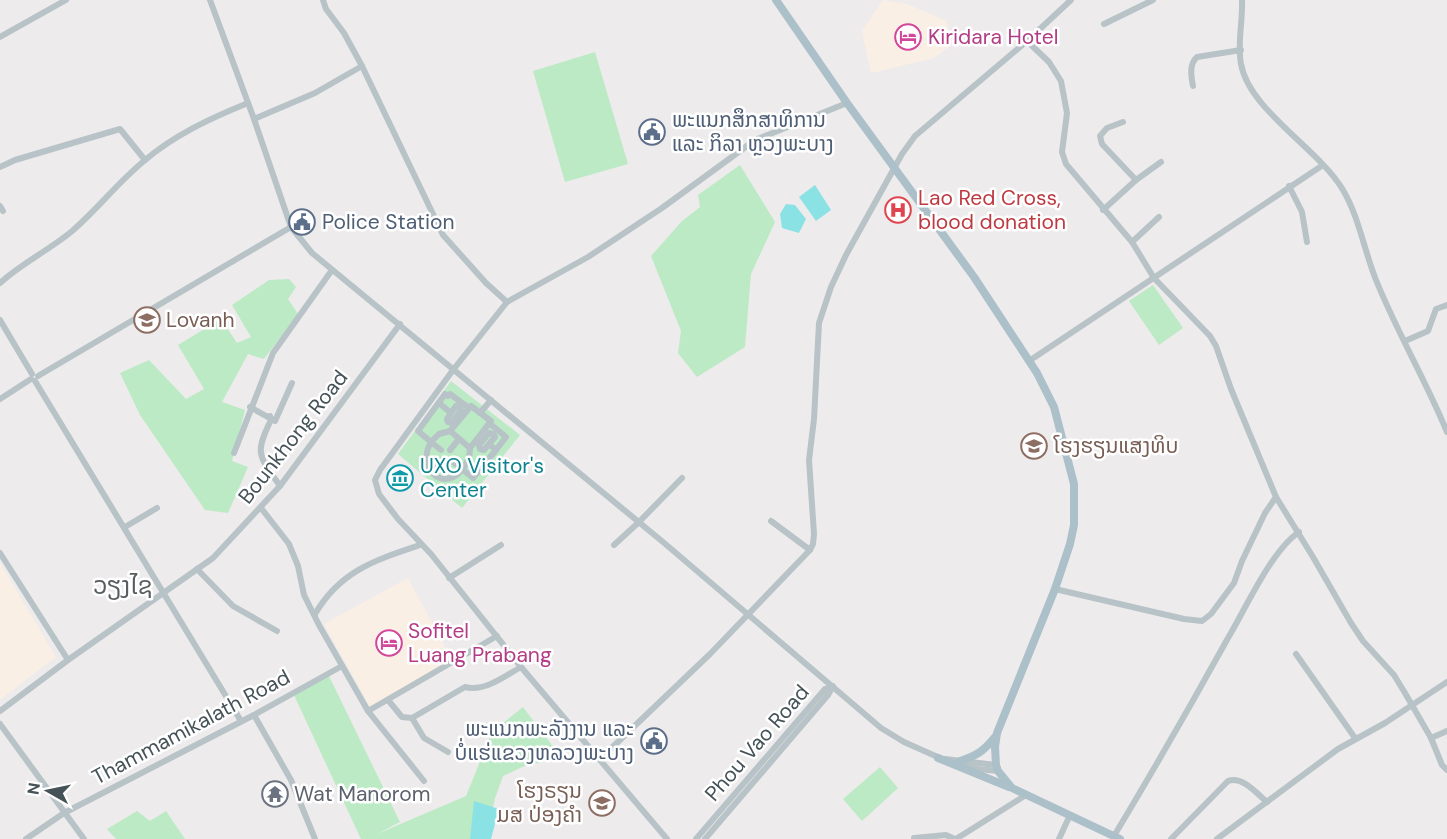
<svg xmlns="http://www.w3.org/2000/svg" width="1447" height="839" font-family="'DM Sans','Noto Sans Lao',sans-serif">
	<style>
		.commercial { fill: #faefe4 }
		.green { fill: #bbeac5 }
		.water { fill: #8be2e5 }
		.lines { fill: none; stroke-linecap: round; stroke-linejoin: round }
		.minor { stroke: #b7c3c7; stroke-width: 6 }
		.major { stroke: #acc0c9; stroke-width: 8 }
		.labels { text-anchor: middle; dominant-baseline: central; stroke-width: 5; stroke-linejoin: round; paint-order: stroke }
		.hotel-label { font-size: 21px; fill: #b23c85; stroke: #fff; text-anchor: start }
		.service-label { font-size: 21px; fill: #4e5e75; stroke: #fff; text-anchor: start }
		.health-label { font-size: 21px; fill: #be3a42; stroke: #fff; text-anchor: start }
		.education-label { font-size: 21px; fill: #785e54; stroke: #fff; text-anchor: start }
		.street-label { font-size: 21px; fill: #455257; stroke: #fff }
		.culture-label { font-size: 21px; fill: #0d838f; stroke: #fff; text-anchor: start }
		.worship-label { font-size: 21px; fill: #5b616d; stroke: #fff; text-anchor: start }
		.quarter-label { font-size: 24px; fill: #595d60; stroke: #fff }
	</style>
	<rect width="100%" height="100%" fill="#eeebec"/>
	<!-- commercial -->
	<g class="commercial">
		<path d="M883 0 907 4 946 21 954 43 934 58 871 73 862 31Z"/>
		<path d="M0 563 56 657 0 700Z"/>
		<path d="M408 578 453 662 370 707 324 624Z"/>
	</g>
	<!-- green -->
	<g class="green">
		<path d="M595 52 628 164 565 182 533 71Z"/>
		<path d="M740 165 775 222 751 274 745 347 697 377 678 353 681 331 651 256 682 221 700 207 698 195Z"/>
		<path d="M289 279 296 287 288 299 298 314 264 359 248 354 222 402 245 410 232 461 248 467 228 513 205 510 140 415 120 373 149 360 186 399 204 389 178 345 221 319 237 343 251 337 232 305 269 280Z"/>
		<path d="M1153 285 1183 328 1159 345 1129 301Z"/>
		<path d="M451 381 520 435 462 508 398 454Z"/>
		<path d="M328 674 400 822 377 834 466 796 492 732 523 707 561 757 522 767 503 776 495 798 486 839H361L293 693Z"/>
		<path d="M880 767 898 788 862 821 843 799Z"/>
		<path d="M137 811 150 821 166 811 185 839H116L107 829Z"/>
	</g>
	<!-- water -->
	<g class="water">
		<path d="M815 185 831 210 816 221 799 197Z"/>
		<path d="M786 204 795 205 806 219 799 233 782 228 780 214Z"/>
		<path d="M474 801 499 809 491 839H470Z"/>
	</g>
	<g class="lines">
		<!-- minor -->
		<g class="minor">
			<path d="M210 0 254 119 291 227 312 253 663 542 881 728 904 742 940 758"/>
			<path d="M1242 0C1243 20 1237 44 1241 64 1249 110 1319 149 1343 190 1359 217 1364 250 1376 280 1397 332 1426 381 1447 432"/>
			<path d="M1104 24 1153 0"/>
			<path d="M0 37 66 0"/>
			<path d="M1027 41 1049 62 1061 81 1067 113 1062 152 1066 164 1132 242 1154 278 1210 336 1216 346 1231 389 1276 497 1313 557 1351 623 1363 641 1394 675 1405 693 1431 738 1442 765 1447 770"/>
			<path d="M362 66 443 235 486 283 507 302"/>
			<path d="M1193 86C1191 76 1189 64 1197 57L1241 50"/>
			<path d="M254 119 315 93 362 66 344 33 326 9 323 0"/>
			<path d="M1123 122 1107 128 1100 136 1102 144 1136 180"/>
			<path d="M0 167 15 160 120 129 145 160"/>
			<path d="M1289 186 1302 212 1307 242"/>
			<path d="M0 206 3 211"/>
			<path d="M1103 210 1136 180 1161 162"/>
			<path d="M1132 242 1159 217"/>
			<path d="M0 283C22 263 49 250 71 232 97 210 117 183 144 161 174 135 211 118 248 103"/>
			<path d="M0 320 32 374"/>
			<path d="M1405 341 1428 331 1436 309 1447 305"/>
			<path d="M1029 361 1323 165"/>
			<path d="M38 376 291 227"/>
			<path d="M35 381 241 721"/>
			<path d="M0 399 31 379"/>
			<path d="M439 403 451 413 456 406 460 407 461 410 452 423 448 422 447 419 451 413"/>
			<path d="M250 407 275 421 292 383"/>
			<path d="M480 413 491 400"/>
			<path d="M270 416 271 420C254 454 259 456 280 486"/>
			<path d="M489 423 506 437 496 450 489 444 484 450 480 449 479 445 489 433 493 434 495 437 489 444"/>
			<path d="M450 431 471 406 491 421 470 448"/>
			<path d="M441 450 431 442C416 467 442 493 462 470 468 462 470 457 470 448L450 431 439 434 431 442 418 431 445 394 448 396 450 394 469 408"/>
			<path d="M450 450 459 439"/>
			<path d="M234 453 273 353 332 270"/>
			<path d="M451 460 473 478 496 450"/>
			<path d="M432 472 443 459"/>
			<path d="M261 508 289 544 298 566 304 595 319 625 368 711 424 781"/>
			<path d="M771 521 810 550"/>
			<path d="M125 527 157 508"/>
			<path d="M614 545 639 522 682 478"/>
			<path d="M0 553 68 660"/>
			<path d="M197 569 233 606 277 631"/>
			<path d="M449 578 501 545"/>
			<path d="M1055 589 1184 619 1202 621 1211 614 1234 583 1242 561 1265 513 1276 497"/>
			<path d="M315 614C340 571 375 560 420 545"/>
			<path d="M1296 654 1355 738"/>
			<path d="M388 700 402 717 412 718 465 687C485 692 505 676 521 667"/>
			<path d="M0 711 68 660 213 558 280 486 400 324"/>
			<path d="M368 711 497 636"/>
			<path d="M254 715 291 780 315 839"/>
			<path d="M412 718 424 738 448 752"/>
			<path d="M0 724 84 839"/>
			<path d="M1431 738 1447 731"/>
			<path d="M600 759 710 654 810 550 813 544 814 534 809 460 814 419 819 323 831 287 846 255 902 154 915 136 1027 41 1071 0"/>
			<path d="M945 759 996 765"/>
			<path d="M964 765 978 769 998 771"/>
			<path d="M1114 836C1153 771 1191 705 1228 638 1246 608 1271 551 1299 532"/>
			<path d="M914 838 946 835 955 839"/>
			<path d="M26 839 64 813 254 715 342 666"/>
			<path d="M667 839 521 667 431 554 398 519 379 494 375 480 380 470 453 370 507 302 588 257 662 208 755 140 847 103"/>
			<path d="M696 839 825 689 833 686 828 695 705 839"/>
			<path d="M956 839 1026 795"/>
			<path d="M1059 839 1070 815"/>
			<path d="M1171 839 1228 781C1243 776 1256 793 1267 802"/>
			<path d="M1217 839 1338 749 1385 723 1447 682"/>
		</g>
		<!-- major -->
		<g class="major">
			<path d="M776 0 847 103 974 277 1037 373 1054 407 1074 484V525L1070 544 1055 589 997 733 995 747 996 765 998 771 1012 788 1120 839"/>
			<path d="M938 758 1009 787"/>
			<path d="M960 761C976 756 984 751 995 737"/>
		</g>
	</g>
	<!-- icons -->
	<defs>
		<g id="hotel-ring" transform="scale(1.35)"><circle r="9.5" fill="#fff" stroke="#d1479c" stroke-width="1.5"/><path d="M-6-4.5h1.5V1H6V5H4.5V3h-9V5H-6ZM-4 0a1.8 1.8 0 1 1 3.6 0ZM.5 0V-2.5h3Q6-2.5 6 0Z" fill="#d1479c"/></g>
		<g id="civic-ring" transform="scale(1.35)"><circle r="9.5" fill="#fff" stroke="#5c6f8a" stroke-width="1.5"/><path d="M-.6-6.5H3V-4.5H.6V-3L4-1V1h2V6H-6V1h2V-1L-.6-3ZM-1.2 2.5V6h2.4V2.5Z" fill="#5c6f8a"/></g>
		<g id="hospital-ring" transform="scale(1.35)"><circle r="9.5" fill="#fff" stroke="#e0444e" stroke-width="1.5"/><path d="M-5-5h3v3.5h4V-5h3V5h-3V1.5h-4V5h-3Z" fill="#e0444e"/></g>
		<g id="university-ring" transform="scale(1.35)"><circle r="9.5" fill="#fff" stroke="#8d6e63" stroke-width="1.5"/><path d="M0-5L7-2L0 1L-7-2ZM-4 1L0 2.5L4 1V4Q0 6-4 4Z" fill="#8d6e63"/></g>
		<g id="school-ring" transform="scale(1.35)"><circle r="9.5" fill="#fff" stroke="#8d6e63" stroke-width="1.5"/><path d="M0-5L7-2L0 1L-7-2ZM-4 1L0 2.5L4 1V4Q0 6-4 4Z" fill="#8d6e63"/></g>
		<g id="museum-ring" transform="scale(1.35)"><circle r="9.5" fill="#fff" stroke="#0f9aa8" stroke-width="1.5"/><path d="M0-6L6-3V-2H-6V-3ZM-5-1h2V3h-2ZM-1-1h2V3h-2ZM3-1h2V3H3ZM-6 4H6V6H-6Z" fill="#0f9aa8"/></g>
		<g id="temple-ring" transform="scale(1.35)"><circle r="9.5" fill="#fff" stroke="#6b7280" stroke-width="1.5"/><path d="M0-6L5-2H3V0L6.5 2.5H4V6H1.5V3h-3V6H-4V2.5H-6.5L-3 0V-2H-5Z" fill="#6b7280"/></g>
	</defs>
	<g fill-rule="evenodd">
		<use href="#hotel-ring" x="908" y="37"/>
		<use href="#civic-ring" x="652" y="132"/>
		<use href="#hospital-ring" x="898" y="210"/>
		<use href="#civic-ring" x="302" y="222"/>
		<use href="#university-ring" x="147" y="320"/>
		<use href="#school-ring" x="1034" y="446"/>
		<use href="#museum-ring" x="400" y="478"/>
		<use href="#hotel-ring" x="389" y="643"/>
		<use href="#civic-ring" x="654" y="741"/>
		<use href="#temple-ring" x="275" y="794"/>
		<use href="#school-ring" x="602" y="803"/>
	</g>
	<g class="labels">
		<!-- hotel labels -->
		<g class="hotel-label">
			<text x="928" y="37">Kiridara Hotel</text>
			<text x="408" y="631">Sofitel<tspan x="408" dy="24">Luang Prabang</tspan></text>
		</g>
		<!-- service labels -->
		<g class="service-label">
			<text x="672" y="120">ພະແນກສຶກສາທິການ<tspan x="672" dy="24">ແລະ ກິລາ ຫຼວງພະບາງ</tspan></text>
			<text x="322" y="222">Police Station</text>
			<text x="634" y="729" text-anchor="end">ພະແນກພະລັງງານ ແລະ<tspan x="634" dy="24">ບໍ່ແຮ່ແຂວງຫລວງພະບາງ</tspan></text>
		</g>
		<!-- health labels -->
		<g class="health-label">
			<text x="918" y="198">Lao Red Cross,<tspan x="918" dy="24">blood donation</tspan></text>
		</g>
		<!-- education labels -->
		<g class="education-label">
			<text x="166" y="320">Lovanh</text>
			<text x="1054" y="446">ໂຮງຮຽນແສງທິບ</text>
			<text x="582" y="791" text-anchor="end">ໂຮງຣຽນ<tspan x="582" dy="24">ມສ ປ່ອງຄຳ</tspan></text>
		</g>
		<!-- street labels -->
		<g class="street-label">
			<text transform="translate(293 437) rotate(-52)">Bounkhong Road</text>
			<text transform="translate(191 727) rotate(-28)">Thammamikalath Road</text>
			<text transform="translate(757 743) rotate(-49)">Phou Vao Road</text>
		</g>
		<!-- culture labels -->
		<g class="culture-label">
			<text x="420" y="466">UXO Visitor's<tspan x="420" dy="24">Center</tspan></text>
		</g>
		<!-- worship labels -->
		<g class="worship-label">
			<text x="294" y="794">Wat Manorom</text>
		</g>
		<!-- quarter labels -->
		<g class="quarter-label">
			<text x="123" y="585">ວຽງໄຊ</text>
		</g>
	</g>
	<!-- north arrow -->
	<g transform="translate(48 791) rotate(279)" stroke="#ffffff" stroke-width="4.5" paint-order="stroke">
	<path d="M0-4.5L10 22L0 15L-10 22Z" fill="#455257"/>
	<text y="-9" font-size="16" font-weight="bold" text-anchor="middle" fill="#455257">N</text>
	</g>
</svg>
